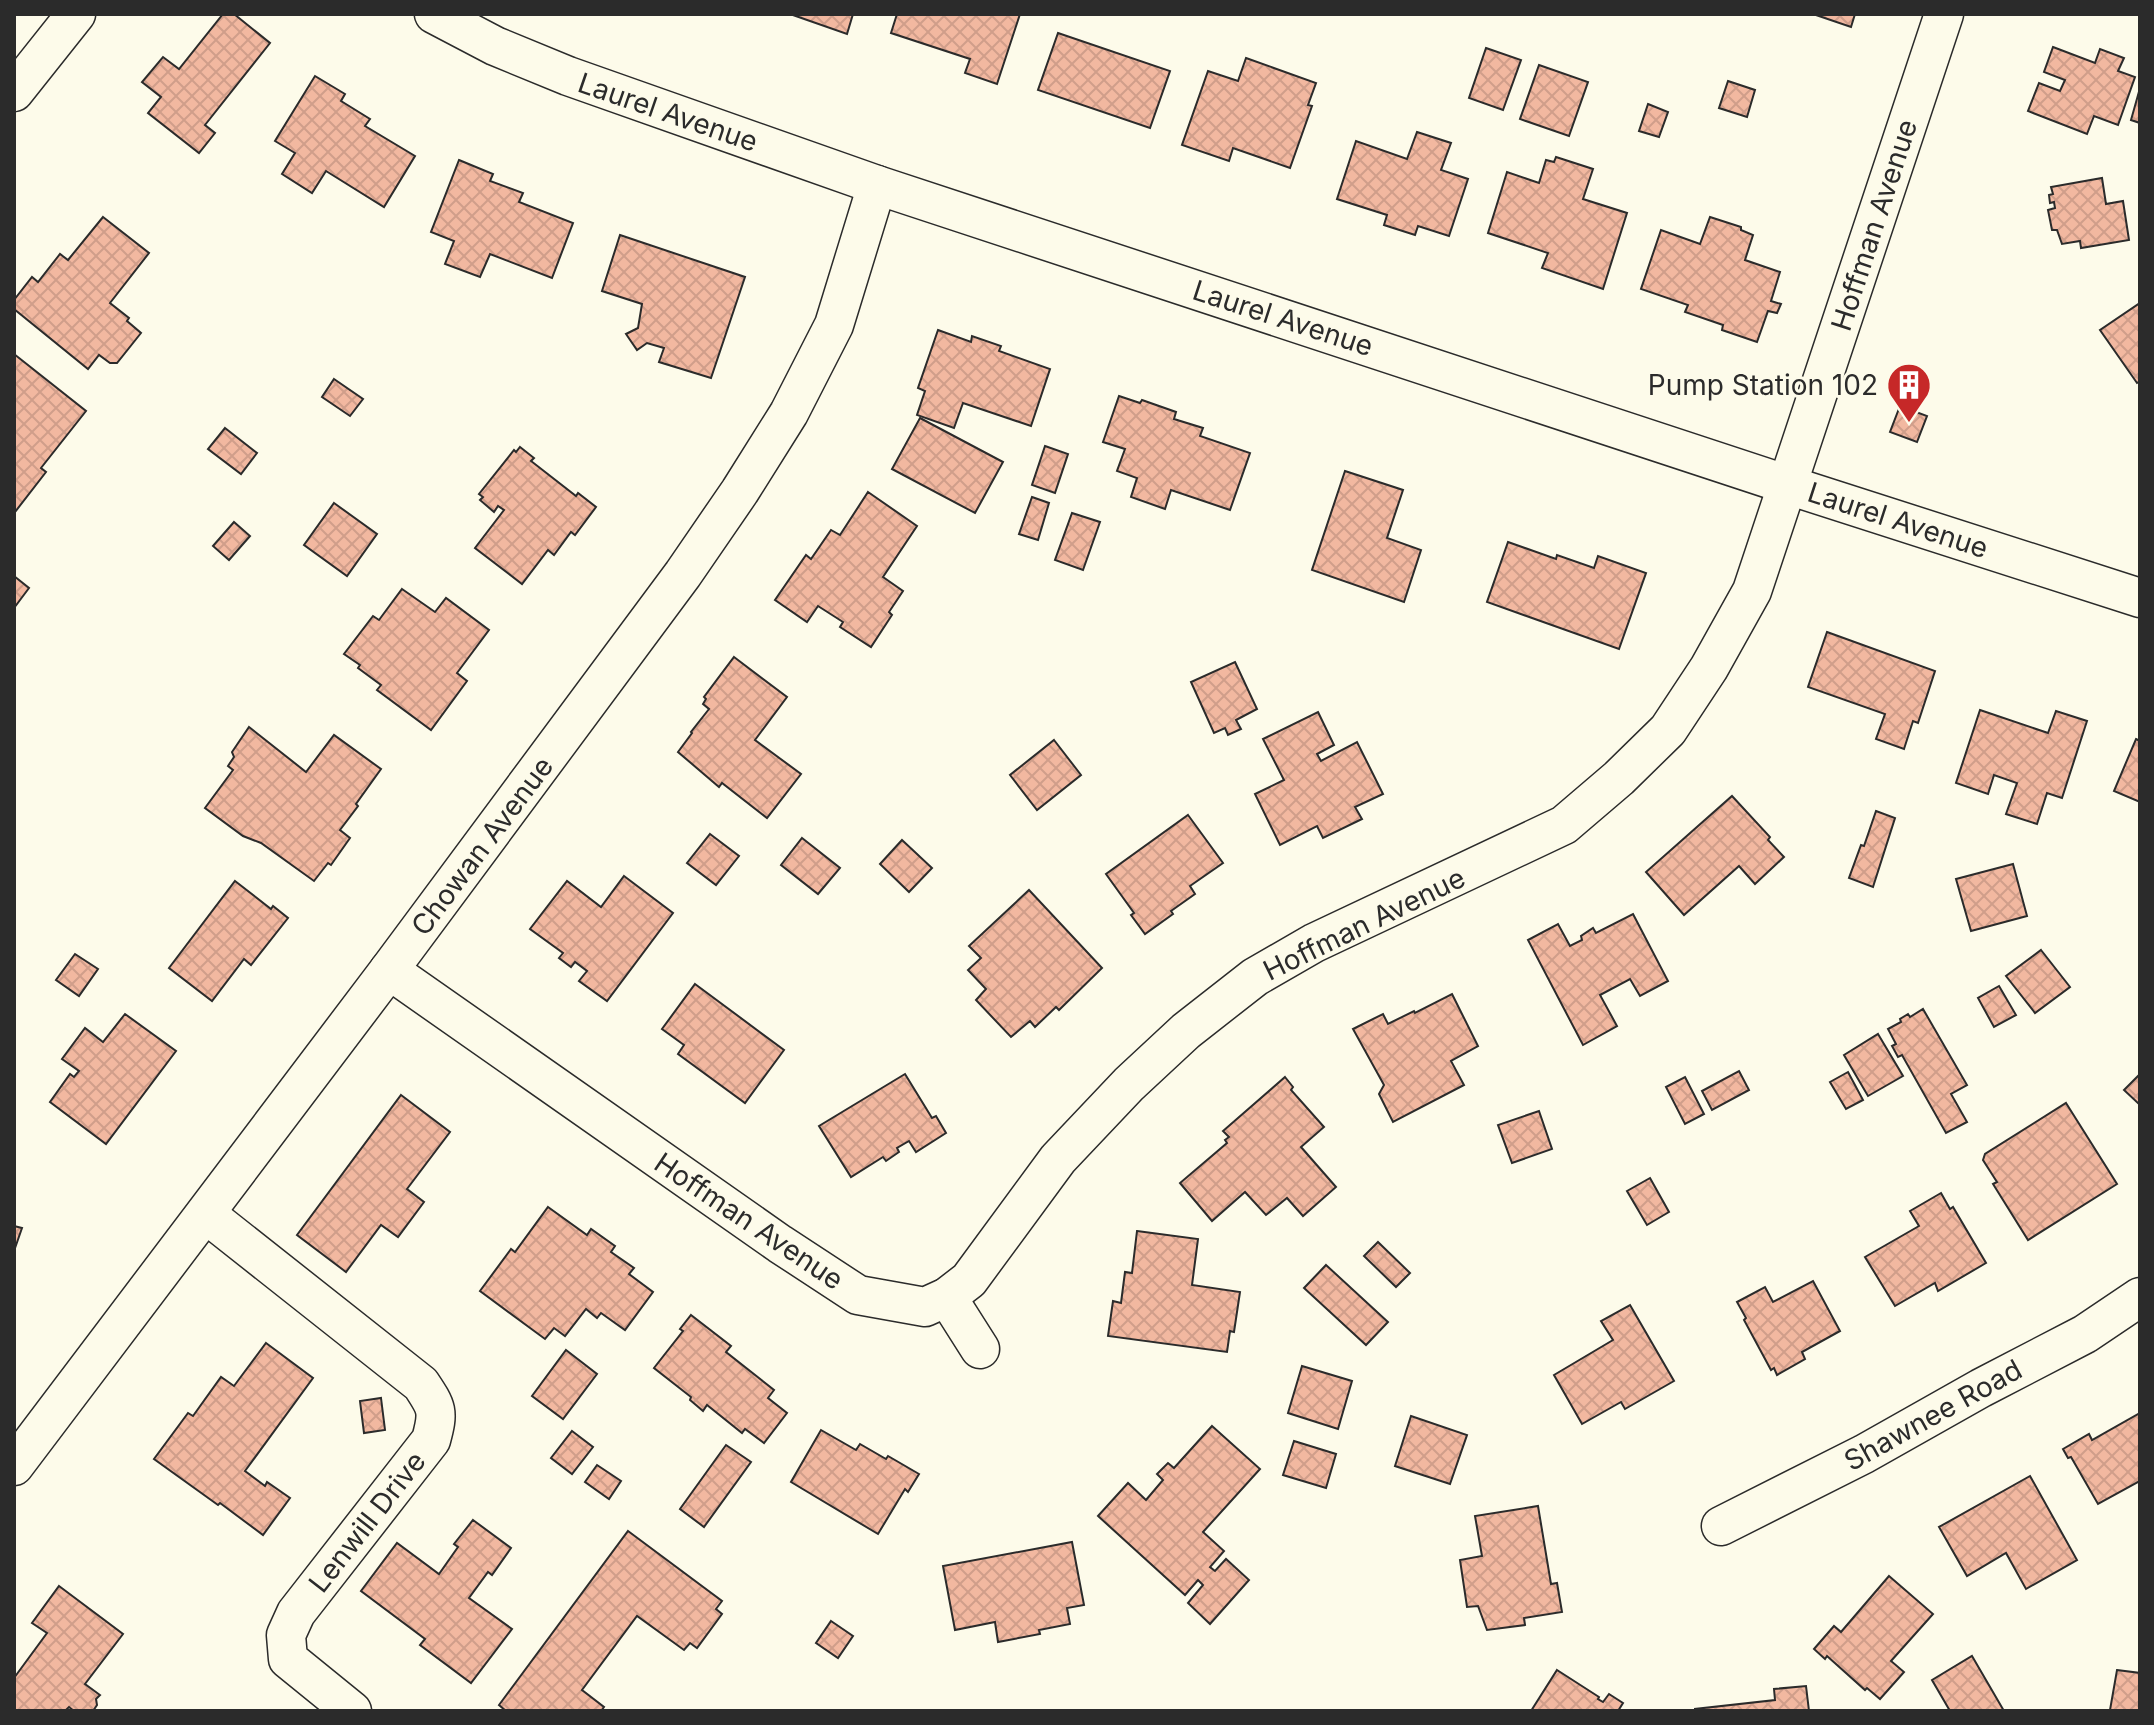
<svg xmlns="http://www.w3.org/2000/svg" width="2154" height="1725" font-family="Inter,sans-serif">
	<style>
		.building { fill: url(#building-cross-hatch); stroke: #2b2b2b; stroke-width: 2 }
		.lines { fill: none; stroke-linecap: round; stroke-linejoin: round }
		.minor-casing { stroke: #2b2b2b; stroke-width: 41 }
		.minor { stroke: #fdfbea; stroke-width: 38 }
		.labels { text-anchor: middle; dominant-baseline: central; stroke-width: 6; stroke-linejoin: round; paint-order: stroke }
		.street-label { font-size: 28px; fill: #2b2b2b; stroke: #fdfbea }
		.poi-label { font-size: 28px; fill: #2b2b2b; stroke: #fdfbea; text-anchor: end }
	</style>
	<defs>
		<pattern id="building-cross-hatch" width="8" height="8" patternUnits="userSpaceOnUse" patternTransform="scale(2)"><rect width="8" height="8" fill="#f2b8a0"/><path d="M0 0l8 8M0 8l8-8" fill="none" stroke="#d09e8a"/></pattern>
	</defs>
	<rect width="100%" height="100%" fill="#fdfbea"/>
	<!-- building -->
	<g class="building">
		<path d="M223 14H234L270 43 205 125 215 133 199 153 148 113 161 97 142 82 163 57 179 69Z"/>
		<path d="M790 14H853L847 34Z"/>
		<path d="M897 14H1020L997 84 965 73 970 59 891 33Z"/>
		<path d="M1813 14H1855L1851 27Z"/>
		<path d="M1058 33 1170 71 1150 128 1038 90Z"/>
		<path d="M2053 47 2095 63 2100 49 2124 58 2118 71 2135 77 2118 125 2094 116 2087 134 2028 111 2039 83 2060 91 2065 80 2044 72Z"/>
		<path d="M1486 48 1521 60 1503 110 1469 98Z"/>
		<path d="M1246 58 1316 83 1308 105 1312 106 1290 168 1233 148 1229 161 1182 145 1208 71 1238 81Z"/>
		<path d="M1539 65 1588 82 1569 136 1520 119Z"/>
		<path d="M315 76 345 94 341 101 370 119 365 126 415 156 384 207 326 171 312 193 282 174 295 153 275 141Z"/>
		<path d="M1728 81 1755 90 1747 117 1719 108Z"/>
		<path d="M2140 88V123L2131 120Z"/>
		<path d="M1648 104 1668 112 1659 137 1639 131Z"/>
		<path d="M1417 132 1451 143 1441 170 1468 179 1449 236 1418 226 1415 235 1384 225 1387 215 1337 199 1356 141 1407 159Z"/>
		<path d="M1556 157 1593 169 1583 199 1627 213 1603 289 1542 268 1548 253 1488 233 1507 172 1539 183 1546 160 1554 162Z"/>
		<path d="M459 160 493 174 490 181 523 193 519 202 573 223 552 278 490 254 480 277 445 264 454 241 431 232Z"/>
		<path d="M2102 178 2106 204 2123 201 2129 240 2081 248 2080 241 2062 244 2057 230H2052L2048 210 2055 208 2054 202 2050 203 2049 195 2053 194 2051 187Z"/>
		<path d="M103 217 149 253 110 303 129 318 127 321 141 333 117 363H110L99 355 88 369 14 309V300L32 277 38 282 60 254 68 260Z"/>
		<path d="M1710 217 1741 227V230L1753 235 1745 260 1780 272 1771 301 1781 304 1777 313 1768 311 1757 342 1722 330 1723 325 1685 312 1688 305 1641 289 1661 230 1700 244Z"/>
		<path d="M620 235 745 277 711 378 659 362 664 348 647 343 637 350 626 334 638 328 642 304 602 291Z"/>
		<path d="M2140 303V381L2137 383 2100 330Z"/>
		<path d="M938 330 971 342 972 336 1001 346 999 351 1050 369 1031 426 963 403 954 428 917 415 925 391 918 388Z"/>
		<path d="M14 354 86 411 41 468 46 472 15 512Z"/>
		<path d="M334 379 363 399 350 416 322 397Z"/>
		<path d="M1119 396 1140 403 1142 400 1176 412 1174 419 1203 428 1200 436 1250 453 1230 510 1171 490 1165 509 1131 497 1137 478 1117 471 1125 449 1103 442Z"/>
		<path d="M1900 406 1927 416 1917 442 1890 432Z"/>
		<path d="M920 418 1003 462 975 513 892 469Z"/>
		<path d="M225 428 257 453 241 474 208 449Z"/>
		<path d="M1045 446 1068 454 1055 493 1032 485Z"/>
		<path d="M520 447 534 458 531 461 576 496 578 493 596 507 575 535 571 532 554 555 548 550 522 584 475 548 504 510 498 506 494 512 480 500 483 497 479 494 514 450 516 452Z"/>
		<path d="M1345 471 1403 490 1387 538 1421 550 1404 602 1312 570Z"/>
		<path d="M868 492 917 526 883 577 903 591 889 612 892 615 871 647 840 627 843 622 818 606 807 622 775 600 806 555 811 559 831 530 840 535Z"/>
		<path d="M1032 497 1049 503 1038 540 1019 534Z"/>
		<path d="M334 503 377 534 347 576 304 545Z"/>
		<path d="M1072 513 1100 522 1083 570 1055 560Z"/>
		<path d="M234 522 250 536 229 560 213 546Z"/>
		<path d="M1508 542 1556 559 1557 555 1594 568 1598 556 1646 573 1619 649 1487 602Z"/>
		<path d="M14 576 29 588 14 608Z"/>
		<path d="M402 589 435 612 446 598 489 630 457 673 467 681 431 730 377 690 381 685 358 668 360 665 344 654 373 616 379 620Z"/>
		<path d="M1827 632 1935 671 1918 723 1913 721 1904 749 1876 739 1885 714 1808 687Z"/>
		<path d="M734 657 787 697 755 740 801 774 767 818 722 783 719 787 678 752 692 733 691 732 709 709 703 704 706 699 704 697Z"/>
		<path d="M1235 662 1257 709 1236 720 1241 729 1228 735 1225 728 1214 733 1191 682Z"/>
		<path d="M1980 710 2048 733 2056 711 2087 721 2062 798 2047 793 2037 824 2006 814 2017 783 1994 775 1988 794 1956 783Z"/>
		<path d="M1318 712 1334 745 1317 754 1321 761 1357 742 1383 794 1355 807 1362 819 1323 838 1317 826 1280 845 1255 794 1284 780 1263 739Z"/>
		<path d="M249 727 306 772 334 735 381 769 356 804 358 806 340 830 350 838 331 865 328 863 314 881 261 843 243 836 205 808 233 770 228 766 234 757 232 752Z"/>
		<path d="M2136 739 2140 741V802L2114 791Z"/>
		<path d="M1054 740 1081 775 1037 810 1010 775Z"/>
		<path d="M1732 796 1770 837 1768 840 1784 857 1755 884 1739 866 1684 915 1646 872Z"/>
		<path d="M1876 811 1895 818 1873 887 1849 878 1861 845 1864 846Z"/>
		<path d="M1188 815 1223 863 1190 886 1195 894 1171 911 1173 914 1145 934 1131 915 1134 913 1106 874Z"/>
		<path d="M710 834 739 856 716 885 687 863Z"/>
		<path d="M802 838 840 868 818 894 781 865Z"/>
		<path d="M902 840 932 868 909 892 880 864Z"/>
		<path d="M2013 864 2027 916 1971 931 1956 879Z"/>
		<path d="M624 876 673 913 607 1001 579 981 587 971 575 962 571 967 559 958 563 953 530 929 567 881 601 907Z"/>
		<path d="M235 881 271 909 273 906 288 918 251 965 244 959 212 1001 169 968Z"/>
		<path d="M1029 890 1102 968 1059 1010 1056 1007 1035 1027 1030 1021 1011 1037 976 1000 986 989 968 970 981 958 969 946Z"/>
		<path d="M1633 914 1668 981 1640 996 1630 979 1600 995 1617 1026 1583 1045 1528 940 1558 924 1570 946 1582 940 1581 936 1593 928 1596 933Z"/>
		<path d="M2041 950 2070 987 2035 1013 2006 976Z"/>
		<path d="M75 954 98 969 79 996 56 980Z"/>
		<path d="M695 984 784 1050 745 1103 678 1054 684 1045 662 1029Z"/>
		<path d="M1999 986 2016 1015 1994 1027 1978 998Z"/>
		<path d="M1452 994 1478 1046 1451 1061 1464 1085 1393 1122 1379 1094 1384 1085 1353 1029 1383 1014 1388 1024 1414 1011 1415 1013Z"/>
		<path d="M1923 1009 1967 1085 1951 1094 1967 1122 1946 1133 1902 1055 1898 1057 1892 1046 1896 1044 1888 1029 1901 1022 1900 1019 1908 1014 1910 1017Z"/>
		<path d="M125 1014 176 1051 106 1144 50 1102 70 1074 74 1077 79 1071 62 1059 85 1028 103 1042Z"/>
		<path d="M1878 1034 1903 1076 1868 1096 1844 1055Z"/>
		<path d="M1739 1071 1749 1090 1712 1110 1702 1091Z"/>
		<path d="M1848 1072 1863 1100 1846 1109 1830 1082Z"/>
		<path d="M905 1074 932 1118 936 1116 946 1133 916 1152 909 1141 897 1148 899 1152 886 1161 883 1157 851 1177 819 1126Z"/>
		<path d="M2140 1074V1105L2124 1090Z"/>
		<path d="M1285 1077 1293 1087 1291 1090 1324 1127 1301 1147 1336 1187 1303 1216 1287 1198 1266 1215 1245 1192 1212 1221 1180 1183 1227 1143 1225 1140 1229 1137 1223 1131Z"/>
		<path d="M1685 1077 1704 1114 1685 1124 1666 1087Z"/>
		<path d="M401 1095 450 1132 407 1189 424 1202 398 1237 381 1225 346 1272 297 1235Z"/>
		<path d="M2066 1103 2117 1184 2028 1240 1993 1184 1997 1182 1983 1160 1985 1154Z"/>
		<path d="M1539 1111 1552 1149 1512 1163 1498 1125Z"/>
		<path d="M1650 1178 1669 1212 1647 1225 1627 1191Z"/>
		<path d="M1941 1193 1950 1209 1953 1207 1986 1263 1938 1291 1935 1283 1895 1306 1865 1257 1919 1226 1910 1211Z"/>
		<path d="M548 1207 587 1235 591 1229 615 1246 611 1252 634 1268 629 1274 653 1292 625 1330 601 1313 597 1318 586 1309 565 1336 554 1328 545 1339 480 1291 511 1249 515 1252Z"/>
		<path d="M14 1226 22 1228 14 1251Z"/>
		<path d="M1137 1231 1198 1239 1192 1285 1240 1292 1234 1332 1230 1331 1227 1352 1108 1336 1113 1301 1121 1303 1125 1272 1132 1273Z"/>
		<path d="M1378 1242 1410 1273 1396 1287 1364 1256Z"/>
		<path d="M1326 1265 1388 1322 1366 1345 1304 1288Z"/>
		<path d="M1813 1281 1840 1331 1802 1352 1805 1359 1777 1375 1774 1368 1771 1370 1744 1320 1746 1318 1737 1302 1765 1287 1773 1302Z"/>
		<path d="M1630 1305 1674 1381 1625 1409 1621 1402 1582 1424 1554 1375 1613 1340 1601 1321Z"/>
		<path d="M691 1315 731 1346 726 1352 774 1390 768 1398 787 1413 764 1443 745 1429 742 1433 707 1405 703 1411 690 1400 691 1397 654 1368 683 1331 680 1329Z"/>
		<path d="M266 1343 313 1378 245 1471 265 1486 267 1482 290 1498 263 1535 220 1503 218 1505 154 1459 188 1413 193 1416 221 1377 234 1386Z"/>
		<path d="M566 1350 597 1374 563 1419 532 1396Z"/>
		<path d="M1302 1366 1352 1381 1338 1429 1288 1413Z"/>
		<path d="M381 1398 385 1430 364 1433 360 1401Z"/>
		<path d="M2140 1413V1481L2098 1504 2071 1457 2068 1458 2063 1449 2089 1434 2092 1440Z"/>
		<path d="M1411 1416 1467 1435 1450 1484 1395 1466Z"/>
		<path d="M1212 1426 1260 1469 1203 1532 1224 1551 1210 1567 1215 1571 1226 1559 1249 1580 1210 1624 1188 1603 1203 1585 1198 1580 1185 1595 1098 1516 1128 1483 1146 1500 1163 1480 1157 1474 1168 1463 1174 1468Z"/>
		<path d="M821 1430 856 1450 860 1444 886 1459 888 1456 919 1474 908 1492 905 1489 878 1534 791 1482Z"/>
		<path d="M572 1431 593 1447 572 1474 551 1458Z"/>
		<path d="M1294 1441 1336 1454 1326 1488 1283 1475Z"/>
		<path d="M726 1445 751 1462 704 1527 680 1509Z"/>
		<path d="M597 1465 621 1481 609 1499 585 1482Z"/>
		<path d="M2030 1476 2077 1560 2026 1589 2006 1553 1967 1576 1939 1527Z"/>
		<path d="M1538 1506 1551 1584 1557 1583 1562 1612 1524 1618 1525 1625 1487 1630 1478 1606 1467 1607 1460 1560 1482 1556 1475 1516Z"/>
		<path d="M473 1520 511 1548 492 1575 488 1572 469 1598 512 1629 471 1683 420 1645 425 1639 361 1591 397 1543 439 1574 458 1547 454 1544Z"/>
		<path d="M628 1531 722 1601 716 1609 722 1614 697 1648 690 1643 684 1650 637 1616 582 1690 604 1707 601 1711H506L499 1705Z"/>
		<path d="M1072 1542 1084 1605 1067 1608 1070 1624 1039 1630 1040 1634 998 1642 995 1622 955 1630 943 1566Z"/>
		<path d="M1889 1576 1933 1614 1891 1661 1904 1672 1880 1699 1867 1688 1865 1690 1827 1656 1825 1659 1814 1649 1834 1626 1841 1632Z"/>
		<path d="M59 1586 123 1634 85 1684 100 1695 96 1699 97 1705 93 1711H74L69 1707 65 1711H14V1678L47 1633 32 1623Z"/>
		<path d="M831 1621 853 1636 838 1658 816 1643Z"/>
		<path d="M1972 1656 2004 1711H1950L1932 1680Z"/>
		<path d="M1557 1670 1599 1697 1598 1699 1603 1702 1609 1694 1623 1703 1618 1711H1531Z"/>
		<path d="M2117 1670 2140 1673V1711L2110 1710Z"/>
		<path d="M1806 1686 1809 1711H1695V1709L1775 1700 1774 1689Z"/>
	</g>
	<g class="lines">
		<!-- minor casing -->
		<g class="minor-casing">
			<g id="minor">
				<path d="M434 14 495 46 568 76 877 185 1788 485 2140 598"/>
				<path d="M14 92 76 14"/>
				<path d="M389 970 780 1244 858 1295 925 1307 947 1297 969 1280 1058 1159 1129 1084 1186 1031 1255 977 1314 943 1564 825 1619 778 1668 730 1709 668 1752 591 1944 14"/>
				<path d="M206 1214 421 1384C437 1408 439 1411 431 1440L296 1613 286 1635 288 1659 352 1711"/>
				<path d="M947 1297 980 1349"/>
				<path d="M14 1466 389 970 683 574 740 491 789 413 834 325 877 185"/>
				<path d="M1721 1526 1864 1454 1981 1388 2085 1334 2140 1297"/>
			</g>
		</g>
		<!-- minor -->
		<use href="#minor" class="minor"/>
	</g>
	<!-- icons -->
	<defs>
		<g id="building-pin" transform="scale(2.3)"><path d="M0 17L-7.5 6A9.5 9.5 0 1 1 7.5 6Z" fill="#c62828" stroke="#fdfbea"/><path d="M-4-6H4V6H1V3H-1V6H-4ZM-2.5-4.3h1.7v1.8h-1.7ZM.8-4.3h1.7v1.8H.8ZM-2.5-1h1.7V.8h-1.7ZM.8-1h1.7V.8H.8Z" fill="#fff"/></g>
	</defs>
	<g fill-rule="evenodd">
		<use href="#building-pin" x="1909" y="385"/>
	</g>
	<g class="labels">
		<!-- street labels -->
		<g class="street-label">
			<text transform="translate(668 112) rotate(19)">Laurel Avenue</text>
			<text transform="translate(1874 225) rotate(-72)">Hoffman Avenue</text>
			<text transform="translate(1283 318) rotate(18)">Laurel Avenue</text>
			<text transform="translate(1898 520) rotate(18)">Laurel Avenue</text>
			<text transform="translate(482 846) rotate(-53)">Chowan Avenue</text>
			<text transform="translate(1364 924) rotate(-26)">Hoffman Avenue</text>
			<text transform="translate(749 1221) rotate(34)">Hoffman Avenue</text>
			<text transform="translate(1933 1415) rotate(-29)">Shawnee Road</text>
			<text transform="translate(367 1522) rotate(-52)">Lenwill Drive</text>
		</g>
		<!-- poi labels -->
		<g class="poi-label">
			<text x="1878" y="385">Pump Station 102</text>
		</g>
	</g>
	<!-- border -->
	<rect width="2154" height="1725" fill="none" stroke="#2b2b2b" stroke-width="32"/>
</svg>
